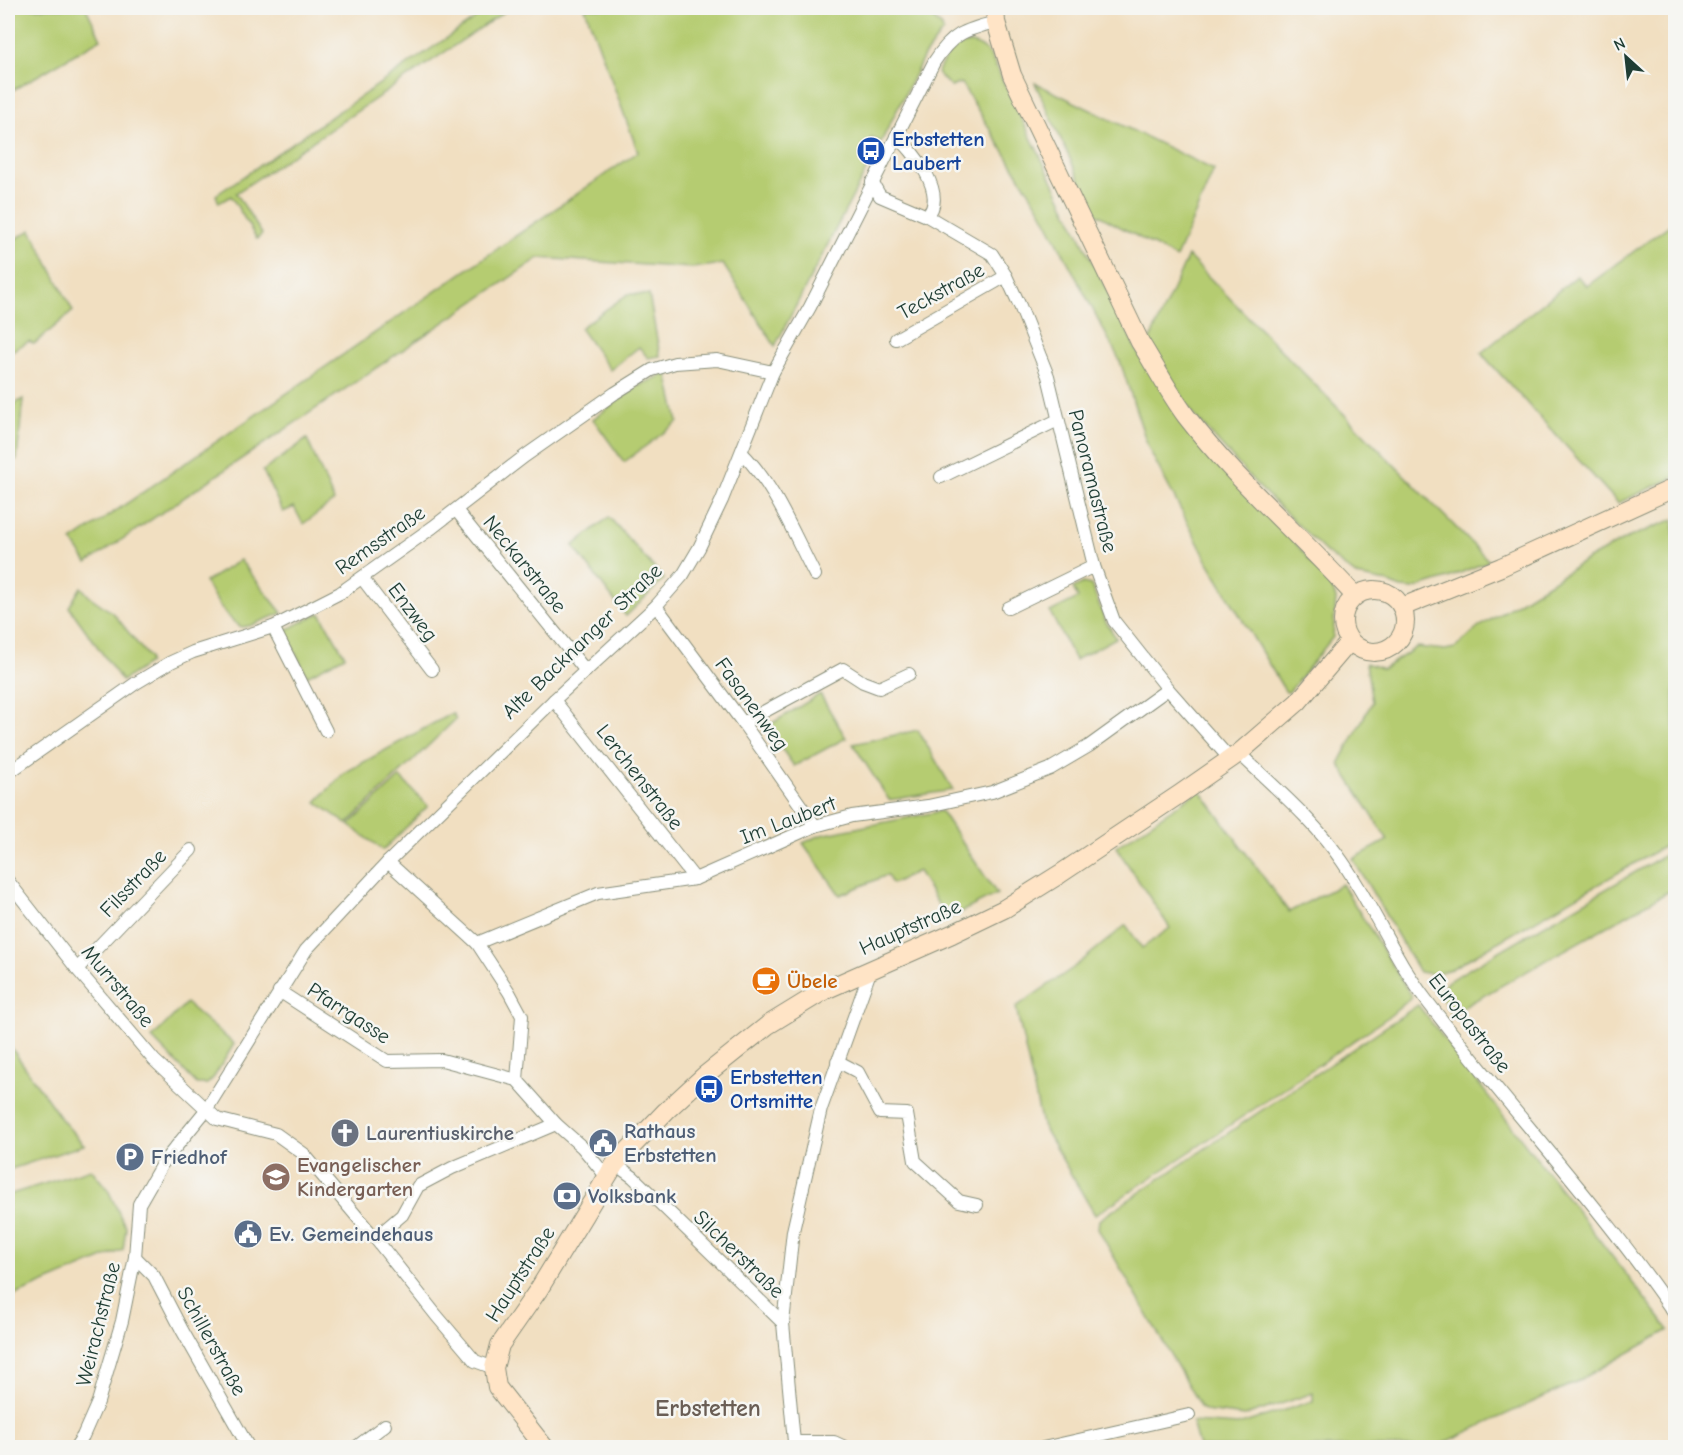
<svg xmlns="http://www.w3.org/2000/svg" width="1683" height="1455" font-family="'Comic Neue',sans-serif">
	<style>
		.green { fill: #b5cc71; stroke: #6a8452; stroke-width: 1.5 }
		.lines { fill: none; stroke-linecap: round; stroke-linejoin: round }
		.street-casing { stroke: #888e7a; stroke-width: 14 }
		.secondary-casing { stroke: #888e7a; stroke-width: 20 }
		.street { stroke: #fff; stroke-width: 12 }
		.secondary { stroke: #ffe4c6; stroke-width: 18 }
		.labels { text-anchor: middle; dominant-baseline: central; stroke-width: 5; stroke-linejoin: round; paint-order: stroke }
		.transit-label { font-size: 21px; font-weight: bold; fill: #164399; stroke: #f6f6f2; text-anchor: start }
		.street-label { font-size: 21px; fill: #1f3d34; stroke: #f6f6f2 }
		.food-label { font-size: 21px; font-weight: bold; fill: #c56008; stroke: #f6f6f2; text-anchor: start }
		.service-label { font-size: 21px; font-weight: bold; fill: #4e5e75; stroke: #f6f6f2; text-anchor: start }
		.worship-label { font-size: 21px; font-weight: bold; fill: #5b616d; stroke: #f6f6f2; text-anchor: start }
		.education-label { font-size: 21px; font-weight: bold; fill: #785e54; stroke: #f6f6f2; text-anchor: start }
		.quarter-label { font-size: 24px; font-weight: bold; fill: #6a5e55; stroke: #f6f6f2 }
	</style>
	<rect width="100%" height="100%" fill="#f6f6f2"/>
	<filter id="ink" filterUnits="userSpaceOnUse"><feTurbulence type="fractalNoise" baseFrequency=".0167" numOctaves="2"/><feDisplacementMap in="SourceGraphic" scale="12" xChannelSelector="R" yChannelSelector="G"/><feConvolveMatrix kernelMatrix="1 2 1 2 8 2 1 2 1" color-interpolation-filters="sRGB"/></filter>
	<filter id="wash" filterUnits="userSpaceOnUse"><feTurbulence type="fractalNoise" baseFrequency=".008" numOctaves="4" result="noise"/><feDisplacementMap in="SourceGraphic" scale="24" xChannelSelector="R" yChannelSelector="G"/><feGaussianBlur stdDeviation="1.35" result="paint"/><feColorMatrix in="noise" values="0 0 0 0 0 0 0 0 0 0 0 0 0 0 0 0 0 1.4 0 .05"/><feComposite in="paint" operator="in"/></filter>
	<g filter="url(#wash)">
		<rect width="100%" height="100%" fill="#f1dfc1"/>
		<!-- green -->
		<g class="green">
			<path d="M8 8H86L101 39 8 93Z"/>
			<path d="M491 8H510L236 193 262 234 257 239 231 196 219 203 216 195Z"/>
			<path d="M585 8H922L942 27 943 31 924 56 881 142 871 138 861 157 870 163 775 346 723 264 692 268 539 258 87 563 72 541 638 152Z"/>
			<path d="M970 43C979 44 984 48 990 55L1139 355 1331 586 1336 598 1333 637 1289 692H1286L1282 686 1209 564 1148 447 1120 361 1040 209 961 83 951 87 937 73C945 57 950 46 970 43Z"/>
			<path d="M1035 83 1214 170 1176 258 1095 213Z"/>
			<path d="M1675 221V477L1618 503 1481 353 1577 276 1587 286Z"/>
			<path d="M31 230 73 311 34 344 29 341 8 353V243Z"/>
			<path d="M1188 256 1489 561 1448 578 1413 589 1401 588 1386 582 1357 576 1327 553 1258 486 1193 414 1149 342Z"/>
			<path d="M628 294 649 295 660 356 648 358 639 347 610 370 580 328Z"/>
			<path d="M667 373 678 422 624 462 593 419 640 385Z"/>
			<path d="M23 399 17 459 8 464V408Z"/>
			<path d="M307 439 334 501 303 524 294 507 283 512 263 471Z"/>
			<path d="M609 517 664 579 626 616 573 546Z"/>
			<path d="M1674 519 1675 840 1451 969 1433 974 1419 972 1353 859 1388 840 1339 764 1372 702 1366 663 1383 669 1417 647 1445 650 1455 648 1479 627 1583 562 1625 539Z"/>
			<path d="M240 560 282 613 249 626 241 627C224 617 215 598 205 582Z"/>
			<path d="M1083 583 1091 585 1106 622 1116 638 1075 660 1050 612 1078 598 1073 588Z"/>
			<path d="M81 587 89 596 114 614 149 658V663L122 681 69 607Z"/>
			<path d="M320 613 345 656 307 676 286 634V630Z"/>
			<path d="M820 694 846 738 794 766 766 727Z"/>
			<path d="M452 713 456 719 347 824 316 802 344 773Z"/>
			<path d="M918 730 953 790 889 800 853 744Z"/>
			<path d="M400 777 428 806 383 850 349 825Z"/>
			<path d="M1200 790 1289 912 1342 884 1412 997 1391 1015 1254 1109 1095 1215 1042 1125 1016 1007 1073 968 1126 925 1142 948 1170 928 1116 847Z"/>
			<path d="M941 811 997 894 947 919 918 871 892 884 887 875 840 895 803 843 821 835Z"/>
			<path d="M1675 849V888L1451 1014 1440 994 1442 988 1448 981Z"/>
			<path d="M186 1003 234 1044 214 1077 207 1084H197L152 1038Z"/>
			<path d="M1418 1005 1669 1330 1576 1382 1435 1447H1199L1192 1422 1238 1425 1313 1401V1393L1245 1416 1205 1411 1200 1406 1098 1229 1099 1220Z"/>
			<path d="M8 1043 62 1120 84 1145 8 1170Z"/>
			<path d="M91 1169 108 1190 126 1228 123 1250 8 1298V1195Z"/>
		</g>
	</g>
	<g filter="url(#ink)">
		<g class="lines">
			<!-- street casing -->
			<g class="street-casing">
				<g id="street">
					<path d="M896 136C914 150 948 195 927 216"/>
					<path d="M872 182 880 196 927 216 992 254 1006 276 1020 306 1048 376 1094 566 1114 621 1168 689 1230 759"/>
					<path d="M896 339 1006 276"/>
					<path d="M742 453C775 486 793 533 815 575"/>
					<path d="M941 477 1058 420"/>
					<path d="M456 510 586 671"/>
					<path d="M362 578 432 670"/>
					<path d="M656 606 743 723 815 826"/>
					<path d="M1008 608 1094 566"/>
					<path d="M273 627 326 731"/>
					<path d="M554 700 695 879"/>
					<path d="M743 723 843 669 863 682 879 688 909 674"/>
					<path d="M1239 753C1275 788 1313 819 1342 861 1373 906 1394 958 1427 1001 1508 1107 1600 1205 1676 1316"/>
					<path d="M8 773 136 683 171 662 193 652 273 627 340 593 433 527 525 456 615 393 652 370 675 363 717 360 773 372"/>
					<path d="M388 862 477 943 509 992 522 1016 517 1080"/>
					<path d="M8 881 77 969 154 1060 217 1119 276 1134 304 1154 375 1238 436 1315 475 1361 494 1368"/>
					<path d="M477 943 598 893 695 879 815 826 852 816 928 806 992 792 1050 769 1089 746 1168 689"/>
					<path d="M77 969 191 850"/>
					<path d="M279 991 387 1061 442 1060 517 1080 556 1124 582 1147 606 1176"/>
					<path d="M837 1061 858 1072 880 1113 907 1114 915 1161 959 1201 977 1205"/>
					<path d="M615 1164 633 1177 783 1323"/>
					<path d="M375 1238 402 1215 418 1186 452 1168 556 1124"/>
					<path d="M135 1257 154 1276 182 1330 249 1448"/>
					<path d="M794 1442H834L847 1448"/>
					<path d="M75 1448 83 1436 98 1402 122 1321 135 1257 139 1204 162 1164 206 1110 306 950 388 862 554 700 656 606 683 575 699 548 722 500 773 372 810 307 934 62C952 34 964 30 996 22"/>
					<path d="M355 1448 385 1425"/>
					<path d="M792 1448 794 1442 783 1323 793 1231 821 1109 871 969"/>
					<path d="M1043 1448 1189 1415"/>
				</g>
			</g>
			<!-- secondary casing -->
			<g class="secondary-casing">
				<g id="secondary">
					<path d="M995 8 996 22 1012 75 1140 342C1155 366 1169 393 1186 416 1236 481 1300 535 1355 596"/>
					<circle cx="1374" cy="621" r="31"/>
					<path d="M1402 607 1501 567 1676 487"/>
					<path d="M545 1448 497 1387 494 1368 500 1345 539 1289 615 1164 666 1111 704 1076 768 1025 825 990 952 934 1004 909 1060 874 1180 794 1239 753 1298 702 1350 641"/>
				</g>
			</g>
			<!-- street -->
			<use href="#street" class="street"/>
			<!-- secondary -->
			<use href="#secondary" class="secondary"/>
		</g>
	</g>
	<!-- icons -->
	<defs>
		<g id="bus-disc" transform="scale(1.5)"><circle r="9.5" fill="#1a4fb4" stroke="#f6f6f2"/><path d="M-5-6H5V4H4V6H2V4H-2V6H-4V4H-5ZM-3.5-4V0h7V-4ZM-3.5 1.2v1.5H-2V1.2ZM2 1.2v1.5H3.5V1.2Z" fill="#fff"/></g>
		<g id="cafe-disc" transform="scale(1.5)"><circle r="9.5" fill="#e8710a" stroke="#f6f6f2"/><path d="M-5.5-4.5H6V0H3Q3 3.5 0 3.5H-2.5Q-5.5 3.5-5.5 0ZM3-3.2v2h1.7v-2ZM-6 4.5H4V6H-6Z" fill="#fff"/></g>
		<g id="church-disc" transform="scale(1.5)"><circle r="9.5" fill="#6b7280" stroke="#f6f6f2"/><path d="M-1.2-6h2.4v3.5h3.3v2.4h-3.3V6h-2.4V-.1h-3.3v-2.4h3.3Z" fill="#fff"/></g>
		<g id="civic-disc" transform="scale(1.5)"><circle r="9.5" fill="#5c6f8a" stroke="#f6f6f2"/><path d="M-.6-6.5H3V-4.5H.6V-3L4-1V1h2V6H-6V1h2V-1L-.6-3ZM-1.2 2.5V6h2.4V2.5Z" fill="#fff"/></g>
		<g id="parking-disc" transform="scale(1.5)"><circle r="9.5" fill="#5c6f8a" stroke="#f6f6f2"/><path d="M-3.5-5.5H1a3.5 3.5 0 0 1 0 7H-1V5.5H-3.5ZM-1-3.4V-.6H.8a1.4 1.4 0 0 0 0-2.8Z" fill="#fff"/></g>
		<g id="school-disc" transform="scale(1.5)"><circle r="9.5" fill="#8d6e63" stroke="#f6f6f2"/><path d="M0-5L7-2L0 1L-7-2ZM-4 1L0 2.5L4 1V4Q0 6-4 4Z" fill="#fff"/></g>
		<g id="bank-disc" transform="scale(1.5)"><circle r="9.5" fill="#5c6f8a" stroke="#f6f6f2"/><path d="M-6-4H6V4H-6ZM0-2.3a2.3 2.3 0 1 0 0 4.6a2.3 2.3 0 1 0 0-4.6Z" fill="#fff"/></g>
	</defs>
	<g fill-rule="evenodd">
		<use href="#bus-disc" x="871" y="151"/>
		<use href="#cafe-disc" x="766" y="981"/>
		<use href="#bus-disc" x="709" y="1089"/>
		<use href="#church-disc" x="345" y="1133"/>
		<use href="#civic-disc" x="603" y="1143"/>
		<use href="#parking-disc" x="130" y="1157"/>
		<use href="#school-disc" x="276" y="1177"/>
		<use href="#bank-disc" x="567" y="1196"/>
		<use href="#civic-disc" x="248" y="1234"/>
	</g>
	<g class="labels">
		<!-- transit labels -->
		<g class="transit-label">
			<text x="892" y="139">Erbstetten<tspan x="892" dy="24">Laubert</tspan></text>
			<text x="730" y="1077">Erbstetten<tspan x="730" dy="24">Ortsmitte</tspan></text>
		</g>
		<!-- street labels -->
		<g class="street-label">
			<text transform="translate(941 291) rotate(-29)">Teckstraße</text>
			<text transform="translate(1093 481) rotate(76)">Panoramastraße</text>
			<text transform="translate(380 540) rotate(-35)">Remsstraße</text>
			<text transform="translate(525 564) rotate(51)">Neckarstraße</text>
			<text transform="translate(413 612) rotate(53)">Enzweg</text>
			<text transform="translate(582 641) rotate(-44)">Alte Backnanger Straße</text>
			<text transform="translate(752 704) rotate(54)">Fasanenweg</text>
			<text transform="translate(640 777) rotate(52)">Lerchenstraße</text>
			<text transform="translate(788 820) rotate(-21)">Im Laubert</text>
			<text transform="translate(133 883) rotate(-46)">Filsstraße</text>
			<text transform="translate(910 927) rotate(-24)">Hauptstraße</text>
			<text transform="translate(118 986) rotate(50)">Murrstraße</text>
			<text transform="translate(349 1013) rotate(33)">Pfarrgasse</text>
			<text transform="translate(1470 1023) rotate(52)">Europastraße</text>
			<text transform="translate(739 1254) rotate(44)">Silcherstraße</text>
			<text transform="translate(520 1274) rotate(-57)">Hauptstraße</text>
			<text transform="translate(98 1324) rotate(-76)">Weirachstraße</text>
			<text transform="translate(212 1341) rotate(61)">Schillerstraße</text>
		</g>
		<!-- food labels -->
		<g class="food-label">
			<text x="787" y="981">Übele</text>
		</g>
		<!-- service labels -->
		<g class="service-label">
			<text x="624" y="1131">Rathaus<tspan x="624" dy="24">Erbstetten</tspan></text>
			<text x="151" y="1157">Friedhof</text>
			<text x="588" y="1196">Volksbank</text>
			<text x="269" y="1234">Ev. Gemeindehaus</text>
		</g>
		<!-- worship labels -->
		<g class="worship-label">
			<text x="366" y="1133">Laurentiuskirche</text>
		</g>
		<!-- education labels -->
		<g class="education-label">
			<text x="297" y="1165">Evangelischer<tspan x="297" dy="24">Kindergarten</tspan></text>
		</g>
		<!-- quarter labels -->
		<g class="quarter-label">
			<text x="708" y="1408">Erbstetten</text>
		</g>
	</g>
	<!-- margin -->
	<rect width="1683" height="1455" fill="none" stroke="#f6f6f2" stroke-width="30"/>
	<!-- north arrow -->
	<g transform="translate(1626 57) rotate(333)" stroke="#f6f6f2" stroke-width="4.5" paint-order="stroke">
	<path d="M0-4.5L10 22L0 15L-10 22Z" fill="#1f3d34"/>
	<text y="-9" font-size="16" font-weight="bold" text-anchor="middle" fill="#1f3d34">N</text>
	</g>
</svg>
